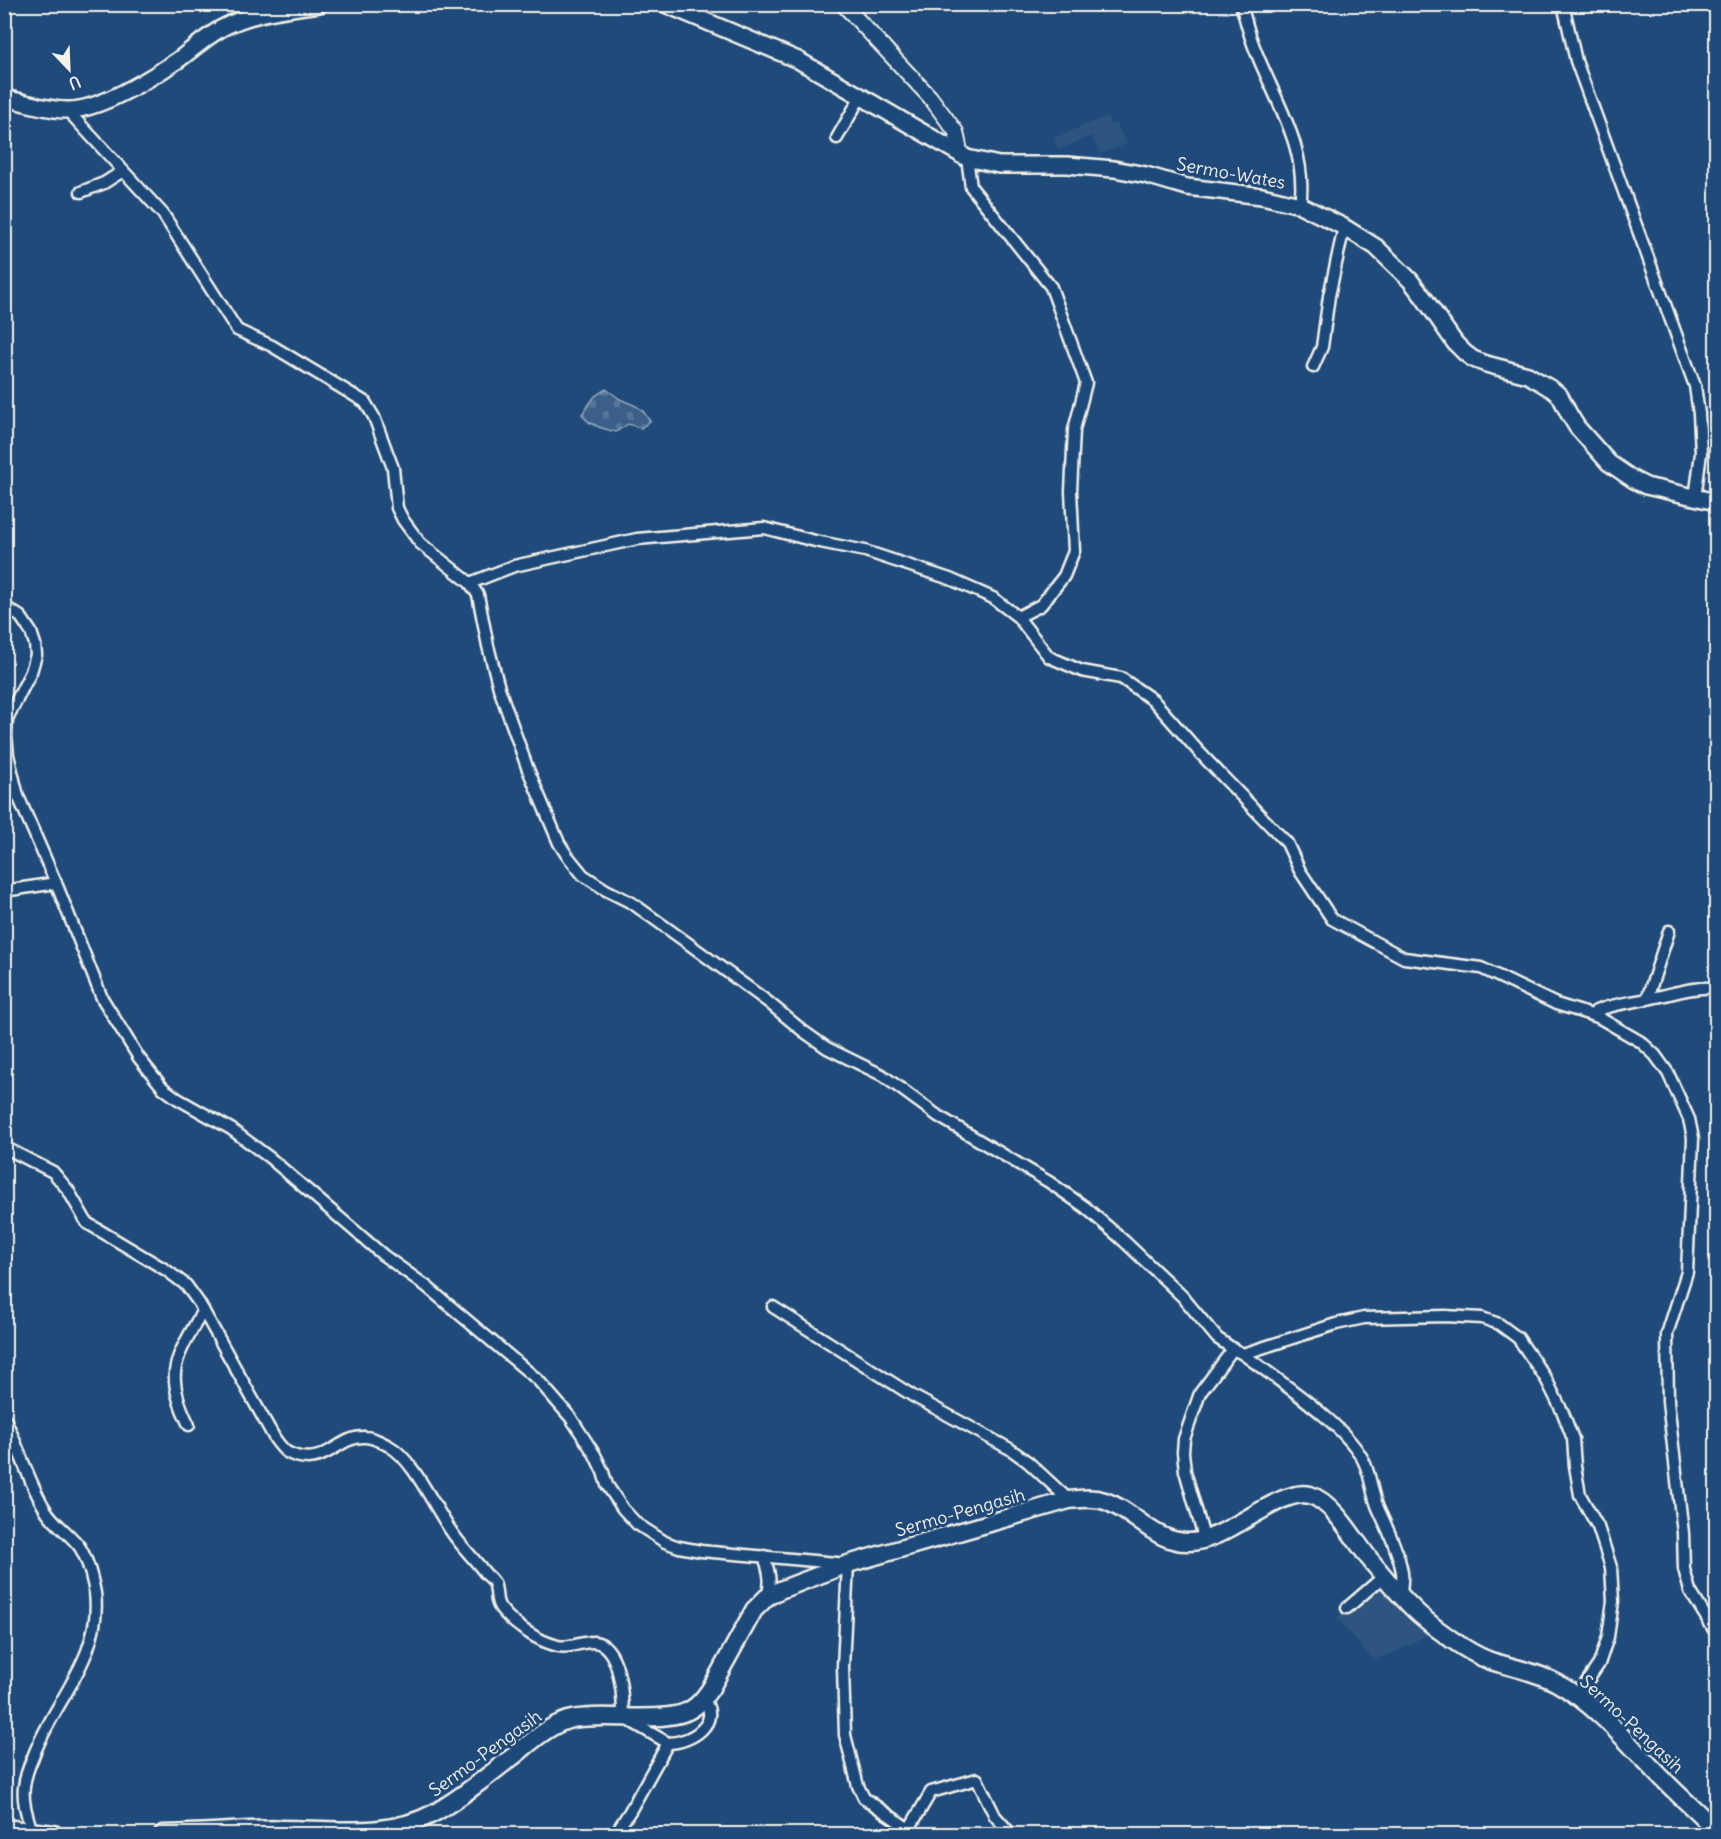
<svg xmlns="http://www.w3.org/2000/svg" width="1721" height="1839" font-family="Delius,sans-serif">
	<style>
		.built { fill: #2d5581 }
		.cemetery { fill: url(#cemetery-stones); stroke: #97a8b8; stroke-width: 1.5 }
		.lines { fill: none; stroke-linecap: round; stroke-linejoin: round }
		.minor-casing { stroke: #f4f1e8; stroke-width: 15 }
		.tertiary-casing { stroke: #f4f1e8; stroke-width: 18 }
		.secondary-casing { stroke: #f4f1e8; stroke-width: 20 }
		.primary-casing { stroke: #f4f1e8; stroke-width: 21 }
		.minor { stroke: #1f4a7a; stroke-width: 10 }
		.tertiary { stroke: #1f4a7a; stroke-width: 14 }
		.secondary { stroke: #1f4a7a; stroke-width: 15 }
		.primary { stroke: #1f4a7a; stroke-width: 16 }
		.labels { text-anchor: middle; dominant-baseline: central; stroke-width: 6; stroke-linejoin: round; paint-order: stroke }
		.street-label { font-size: 18px; fill: #f4f1e8; stroke: #1f4a7a }
	</style>
	<defs>
		<pattern id="cemetery-stones" width="16" height="16" patternUnits="userSpaceOnUse" patternTransform="scale(1.5)"><rect width="16" height="16" fill="#3a5f88"/><path d="M2 7V4a2 2 0 0 1 4 0v3zM10 15v-3a2 2 0 0 1 4 0v3z" fill="#577699"/></pattern>
	</defs>
	<rect width="100%" height="100%" fill="#1f4a7a"/>
	<filter id="ink" filterUnits="userSpaceOnUse"><feTurbulence type="fractalNoise" baseFrequency=".0167" numOctaves="2"/><feDisplacementMap in="SourceGraphic" scale="12" xChannelSelector="R" yChannelSelector="G"/><feConvolveMatrix kernelMatrix="1 2 1 2 8 2 1 2 1" color-interpolation-filters="sRGB"/></filter>
	<g filter="url(#ink)">
		<!-- built -->
		<g class="built">
			<path d="M1107 116 1111 125 1116 123 1127 144 1100 154 1092 136 1058 150 1054 138Z"/>
			<path d="M1381 1581 1435 1630 1398 1651 1373 1660 1337 1618Z"/>
		</g>
		<!-- cemetery -->
		<path class="cemetery" d="M606 389 620 399 636 406 643 411 650 421 641 428 628 424 616 432C602 428 589 426 582 414L595 396Z"/>
		<g class="lines">
			<!-- minor casing -->
			<g class="minor-casing">
				<g id="minor">
					<path d="M1241 4C1245 18 1248 31 1253 44 1272 96 1309 147 1300 205"/>
					<path d="M1563 4 1576 61 1695 386 1699 414 1701 453 1695 498"/>
					<path d="M68 111 163 214 237 330 272 346 365 402 374 417 393 468 397 508 403 520 420 543 470 583 478 595 488 646 499 688 527 767 559 843 566 854 583 875 606 890 632 903 689 944 768 1002 803 1031 827 1048 882 1075 938 1116 1049 1182 1085 1207 1124 1241 1182 1296 1217 1338 1233 1349 1200 1393 1184 1439 1183 1452 1185 1471 1205 1541"/>
					<path d="M837 138 861 96"/>
					<path d="M967 158 971 187 1051 287 1086 383 1074 430 1071 491 1074 551 1064 576 1041 605 1018 617"/>
					<path d="M81 192 104 183 123 171"/>
					<path d="M1313 367 1322 347 1329 296 1344 227"/>
					<path d="M470 583 514 566 637 539 764 528 815 541 865 551 950 579 993 598 1018 617 1049 657 1082 671 1121 678 1153 700 1200 753 1287 843 1300 871 1332 919 1404 958 1481 968 1556 1004 1598 1017 1641 1042 1655 1055 1668 1073 1689 1119 1693 1138 1687 1272 1667 1334 1668 1402 1683 1533 1684 1569 1690 1591 1716 1633"/>
					<path d="M4 606 21 617 31 632 35 644 36 655 31 672 7 719 6 735 8 755 18 796 56 883 102 998 139 1058 163 1088 178 1099 231 1129 270 1158 383 1255 426 1286 538 1380 571 1418 595 1455 603 1472 607 1485 623 1509 637 1524 665 1542 679 1547 701 1551 848 1564 843 1667 845 1735 858 1786 864 1798 909 1829 931 1792 977 1779 995 1816 1011 1834"/>
					<path d="M4 891 56 883"/>
					<path d="M1647 999 1669 931"/>
					<path d="M1598 1017 1596 1011C1612 1004 1629 1003 1646 999 1670 995 1692 986 1716 988"/>
					<path d="M4 1147 53 1172 68 1190 87 1223 166 1270 186 1285 199 1303 275 1439C283 1450 286 1454 300 1457 326 1463 340 1437 363 1437 371 1436 382 1442 389 1446 415 1460 437 1514 456 1538 465 1550 476 1561 485 1573 488 1576 493 1580 494 1583 498 1592 494 1601 501 1609 514 1625 537 1641 558 1646 570 1649 582 1641 594 1642 620 1644 623 1697 623 1717L668 1743"/>
					<path d="M773 1307 913 1396 1010 1449 1028 1462 1069 1500"/>
					<path d="M1233 1349 1243 1354 1336 1324 1364 1318 1445 1316 1482 1318 1499 1324 1518 1338 1546 1379 1563 1413 1573 1439 1575 1466 1580 1495 1598 1527 1611 1567 1613 1601 1608 1637 1599 1664 1577 1696"/>
					<path d="M1243 1354C1276 1379 1350 1427 1365 1464 1371 1478 1372 1494 1378 1508 1387 1528 1398 1550 1402 1572 1403 1579 1401 1588 1401 1595"/>
					<path d="M4 1417C19 1447 28 1481 45 1509 54 1524 69 1533 79 1546 88 1559 92 1577 95 1593 103 1656 53 1702 33 1757 29 1766 25 1777 24 1787 22 1802 28 1818 32 1832"/>
					<path d="M189 1425C162 1371 177 1358 203 1310"/>
					<path d="M764 1556C769 1571 772 1582 767 1597"/>
					<path d="M1347 1608 1384 1576"/>
					<path d="M615 1834 630 1811 668 1743C690 1743 723 1723 703 1699"/>
				</g>
			</g>
			<!-- tertiary casing -->
			<g class="tertiary-casing">
				<path id="tertiary" d="M843 4 930 97 956 132 961 156"/>
			</g>
			<!-- secondary casing -->
			<g class="secondary-casing">
				<g id="secondary">
					<path d="M665 4 798 60 967 158 999 165H1067L1114 169 1146 175 1187 187 1262 196 1300 205 1344 227 1376 247 1410 280 1424 298 1455 343 1465 353 1473 359 1486 364 1528 375 1553 390 1560 396 1569 414 1577 427 1609 463 1634 480 1646 486 1716 502"/>
					<path d="M4 98C25 102 46 110 67 110 99 111 151 78 178 60 193 49 206 37 222 28 252 12 287 9 319 4"/>
				</g>
			</g>
			<!-- primary casing -->
			<g class="primary-casing">
				<g id="primary">
					<path d="M4 1828 54 1834"/>
					<path d="M163 1834C202 1833 242 1830 281 1829 331 1829 389 1838 434 1813 463 1797 488 1775 515 1755 531 1742 548 1726 568 1720 600 1711 670 1726 693 1708 701 1703 706 1695 711 1688L754 1610 767 1597 780 1590 848 1564 1069 1500C1081 1499 1093 1497 1105 1501 1135 1511 1154 1543 1189 1542 1226 1542 1280 1487 1310 1495 1333 1502 1354 1539 1368 1557 1384 1577 1401 1598 1420 1615 1437 1630 1467 1652 1488 1660 1512 1668 1535 1671 1557 1683 1598 1706 1631 1747 1664 1780 1681 1798 1700 1813 1716 1831"/>
				</g>
			</g>
			<!-- minor -->
			<use href="#minor" class="minor"/>
			<!-- tertiary -->
			<use href="#tertiary" class="tertiary"/>
			<!-- secondary -->
			<use href="#secondary" class="secondary"/>
			<!-- primary -->
			<use href="#primary" class="primary"/>
		</g>
	</g>
	<g class="labels">
		<!-- street labels -->
		<g class="street-label">
			<text transform="translate(1231 173) rotate(10)">Sermo-Wates</text>
			<text transform="translate(960 1512) rotate(-16)">Sermo-Pengasih</text>
			<text transform="translate(1632 1724) rotate(43)">Sermo-Pengasih</text>
			<text transform="translate(485 1753) rotate(-36)">Sermo-Pengasih</text>
		</g>
	</g>
	<!-- margin -->
	<rect width="1721" height="1839" fill="none" stroke="#1f4a7a" stroke-width="24"/>
	<rect x="12" y="12" width="1697" height="1815" fill="none" stroke="#f4f1e8" stroke-width="2" filter="url(#ink)"/>
	<!-- north arrow -->
	<g transform="translate(69 69) rotate(157)" stroke="#1f4a7a" stroke-width="4.5" paint-order="stroke">
	<path d="M0-4.5L10 22L0 15L-10 22Z" fill="#f4f1e8"/>
	<text y="-9" font-size="16" font-weight="bold" text-anchor="middle" fill="#f4f1e8">U</text>
	</g>
</svg>
